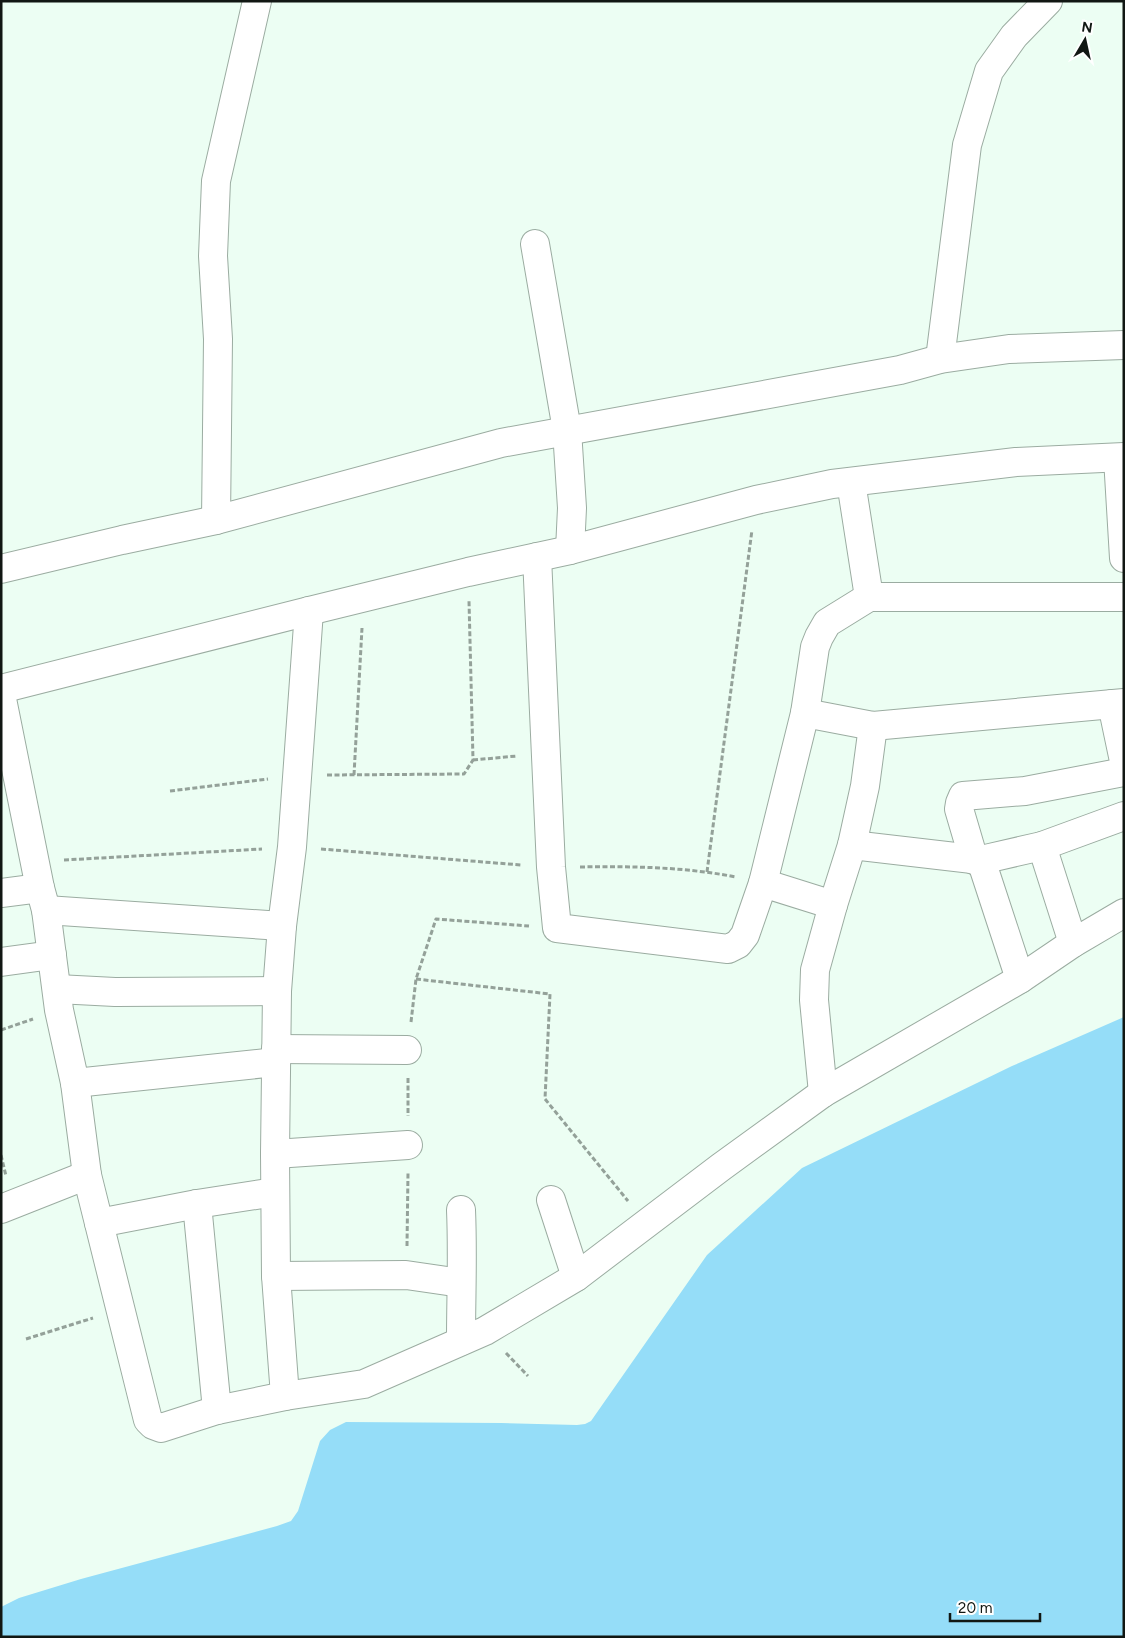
<svg xmlns="http://www.w3.org/2000/svg" width="1125" height="1638" font-family="Figtree,sans-serif">
	<style>
		.water { fill: #95ddf8 }
		.lines { fill: none; stroke-linecap: round; stroke-linejoin: round }
		.minor-casing { stroke: #9baca1; stroke-width: 30 }
		.tertiary-casing { stroke: #9baca1; stroke-width: 30 }
		.path { stroke: #94a199; stroke-width: 3; stroke-dasharray: 5 2.5; stroke-linecap: butt }
		.minor { stroke: #fff; stroke-width: 28 }
		.tertiary { stroke: #fff; stroke-width: 28 }
	</style>
	<rect width="100%" height="100%" fill="#ecfef3"/>
	<!-- water -->
	<path class="water" d="M1124 1017V1637H1V1607L19 1598 81 1579 277 1526 291 1521 298 1511 320 1441 330 1430 346 1422 501 1423 577 1425 585 1424 591 1421 707 1255 802 1168 1012 1066Z"/>
	<g class="lines">
		<!-- minor casing -->
		<g class="minor-casing">
			<g id="minor">
				<path d="M535 244 567 430 572 508 570 550"/>
				<path d="M940 359 967 145 989 71 1014 36 1048 1"/>
				<path d="M1118 458 1124 558"/>
				<path d="M851 482 869 597"/>
				<path d="M216 520 218 339 213 256 216 181 257 1"/>
				<path d="M537 557 551 867 557 928 728 949 738 944 745 935 763 883 805 713 815 647 819 637 827 623 869 597H1124"/>
				<path d="M1 569 122 540 216 520 501 443 900 370 940 359 1009 349 1124 345"/>
				<path d="M1 694 40 888 46 910 59 1010 75 1083 87 1175 148 1420 153 1425 161 1428 217 1410 285 1396 364 1384 485 1331 576 1277 721 1167 823 1093 1020 979 1073 943 1124 913"/>
				<path d="M1112 704 1124 761"/>
				<path d="M805 713 873 726 1124 703"/>
				<path d="M852 845 981 860 1042 846 1124 816"/>
				<path d="M1042 846 1073 943"/>
				<path d="M974 860 959 809 960 803 963 796 1025 791 1124 772"/>
				<path d="M981 860 1020 979"/>
				<path d="M763 883 833 905"/>
				<path d="M1 893 40 888"/>
				<path d="M46 910 282 926"/>
				<path d="M1 962 52 955"/>
				<path d="M57 989 115 992 277 991"/>
				<path d="M276 1049 407 1050"/>
				<path d="M75 1083 276 1062"/>
				<path d="M823 1093 814 1000 815 970 833 905 852 845 865 786 873 726"/>
				<path d="M275 1154 408 1145"/>
				<path d="M551 1200 576 1277"/>
				<path d="M197 1204 217 1410"/>
				<path d="M1 1209 87 1175"/>
				<path d="M99 1223 197 1204 275 1192"/>
				<path d="M276 1276 406 1275 461 1283"/>
				<path d="M461 1341C461 1297 463 1254 461 1210"/>
				<path d="M285 1396 276 1276 275 1154 277 991 282 926 292 847 309 611"/>
			</g>
		</g>
		<!-- tertiary casing -->
		<g class="tertiary-casing">
			<path id="tertiary" d="M1 689 309 611 468 572 570 550 756 500 832 484 1016 462 1124 457"/>
		</g>
		<!-- path -->
		<g class="path">
			<path d="M473 760 517 756"/>
			<path d="M327 775 464 774 473 760 469 601"/>
			<path d="M354 775 362 628"/>
			<path d="M170 791 268 779"/>
			<path d="M321 849 521 865"/>
			<path d="M64 860 262 849"/>
			<path d="M580 867C632 866 684 867 736 877"/>
			<path d="M707 872 752 530"/>
			<path d="M416 979 550 994 545 1099 628 1201"/>
			<path d="M411 1022 416 979 436 919 529 926"/>
			<path d="M1 1030 33 1019"/>
			<path d="M408 1078V1116"/>
			<path d="M1 1155 6 1176"/>
			<path d="M407 1246 408 1173"/>
			<path d="M26 1339 93 1318"/>
			<path d="M506 1353 528 1376"/>
		</g>
		<!-- minor -->
		<use href="#minor" class="minor"/>
		<!-- tertiary -->
		<use href="#tertiary" class="tertiary"/>
	</g>
	<!-- border -->
	<rect width="1125" height="1638" fill="none" stroke="#111713" stroke-width="5"/>
	<!-- north arrow -->
	<g transform="translate(1085 40) rotate(9)" stroke="#ffffff" stroke-width="4" paint-order="stroke">
	<path d="M0-4L9 19L0 12L-9 19Z" fill="#111713"/>
	<text y="-8" font-size="14" font-weight="bold" text-anchor="middle" fill="#111713">N</text>
	</g>
	<!-- scale -->
	<path d="M950 1613v8h90v-8" fill="none" stroke="#111713" stroke-width="2.5"/>
	<text x="958" y="1613" font-size="15" fill="#111713" stroke="#ffffff" stroke-width="4" paint-order="stroke">20 m</text>
</svg>
